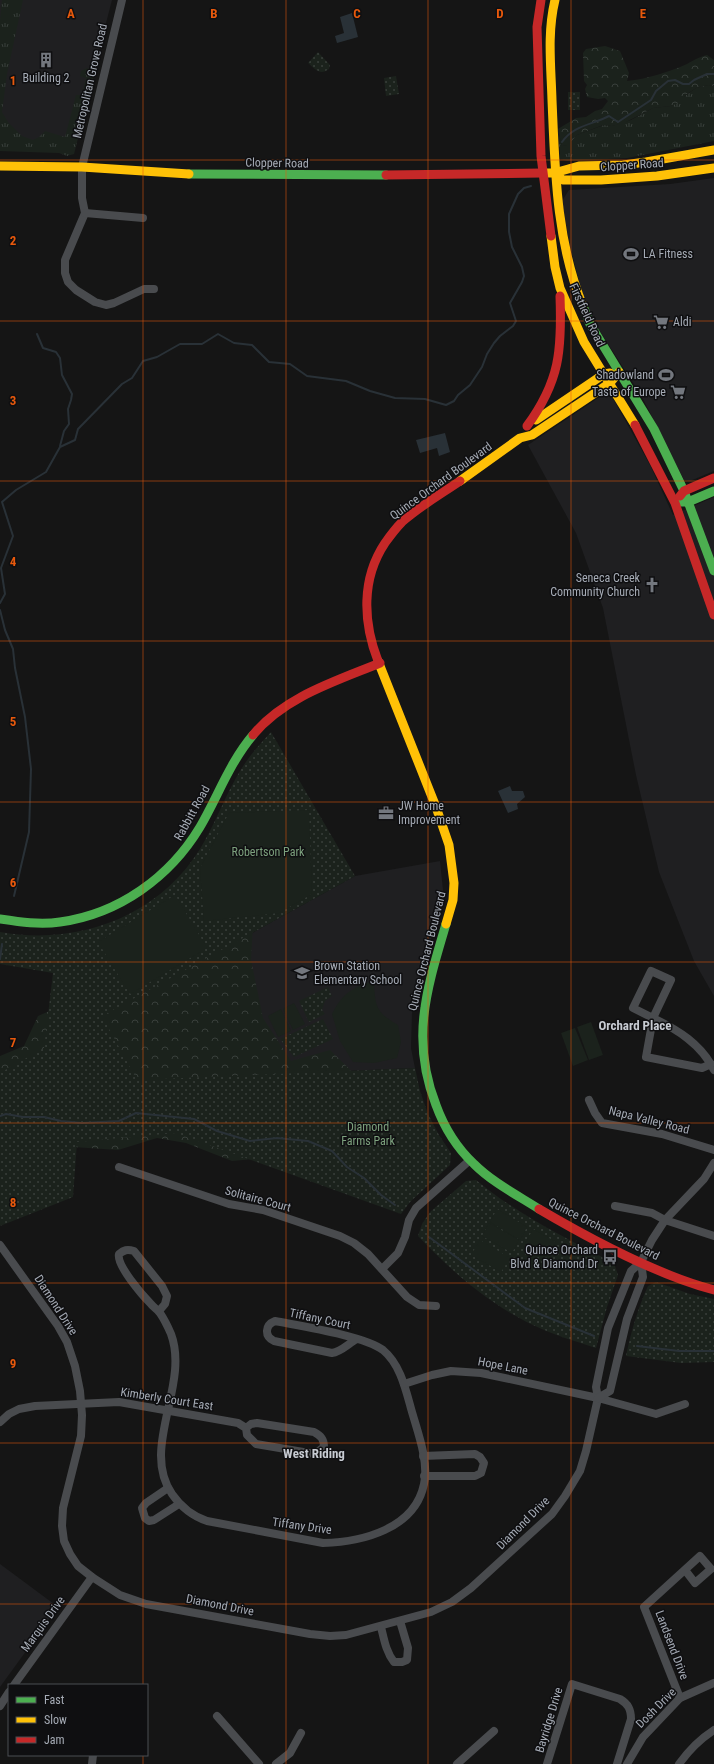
<svg xmlns="http://www.w3.org/2000/svg" width="714" height="1764" font-family="'Roboto Condensed',sans-serif">
	<style>
		.built { fill: #1f1f21 }
		.grass { fill: url(#grass-tufts) }
		.forest { fill: url(#forest-crowns) }
		.park { fill: url(#park-dots) }
		.pitch { fill: #1b221c }
		.water { fill: #293137 }
		.lines { fill: none; stroke-linecap: round; stroke-linejoin: round }
		.stream { stroke: #293137; stroke-width: 2 }
		.street { stroke: #494b4e; stroke-width: 8 }
		.fast { stroke: #4caf50; stroke-width: 9 }
		.slow { stroke: #ffc107; stroke-width: 9 }
		.jam { stroke: #c62828; stroke-width: 9 }
		.grid { fill: none; stroke: #e8590c; stroke-width: 1; stroke-opacity: 0.55 }
		.labels { text-anchor: middle; dominant-baseline: central; stroke-width: 3; stroke-linejoin: round; paint-order: stroke }
		.poi-label { font-size: 12px; fill: #a6acb6; stroke: #0f0f11; text-anchor: start }
		.street-label { font-size: 12px; fill: #a6acb6; stroke: #0f0f11 }
		.park-label { font-size: 12px; fill: #7da17e; stroke: #0f0f11 }
		.neighbourhood-label { font-size: 13px; font-weight: bold; fill: #c7cbd2; stroke: #0f0f11 }
		.grid-label { font-size: 13px; text-anchor: middle; font-weight: bold; fill: #e8590c; stroke: #0f0f11; stroke-width: 3; stroke-linejoin: round; paint-order: stroke }
	</style>
	<defs>
		<pattern id="grass-tufts" width="24" height="20" patternUnits="userSpaceOnUse"><rect width="24" height="20" fill="#1b221c"/><path d="M3 7l-1-3M5 7V3M7 7l1-3M15 17l-1-3M17 17v-4M19 17l1-3" fill="none" stroke="#393f3b"/></pattern>
		<pattern id="forest-crowns" width="20" height="18" patternUnits="userSpaceOnUse"><rect width="20" height="18" fill="#1b221c"/><path d="M2 6a3 3 0 1 1 6 0M12 15a3 3 0 1 1 6 0" fill="none" stroke="#393f3b"/></pattern>
		<pattern id="park-dots" width="8" height="8" patternUnits="userSpaceOnUse"><rect width="8" height="8" fill="#1b221c"/><path d="M2 2h.1M6 6h.1" fill="none" stroke="#393f3b" stroke-width="1.8" stroke-linecap="round"/></pattern>
	</defs>
	<rect width="100%" height="100%" fill="#151515"/>
	<!-- built -->
	<g class="built">
		<path d="M0 0H112L73 151 0 147Z"/>
		<path d="M714 178V471L690 481 684 480 642 397 594 322 583 296 570 247 562 201 569 190 670 184Z"/>
		<path d="M604 394 611 395 650 465 673 515 714 497V996L694 961 659 872 636 775 603 608 576 533 528 445Z"/>
		<path d="M440 861 443 890 440 904 412 1013 411 1048 415 1068 137 1080 119 1007 355 876Z"/>
		<path d="M0 1564 58 1607 0 1687Z"/>
	</g>
	<!-- grass -->
	<g class="grass">
		<path d="M2 0H23L7 74 2 112 8 122 22 136 33 140 39 137 45 131 65 137 76 95H82L86 78 80 76 81 71 87 68 95 71 74 154 67 156 59 153 0 151V20Z"/>
		<path d="M708 85 714 86V141L627 158 567 161 560 159 558 129 562 146 567 145 577 135 604 125 612 126 631 120 653 108 671 106 696 88Z"/>
	</g>
	<!-- forest -->
	<g class="forest">
		<path d="M605 46 620 51 629 73 627 81C647 79 669 72 687 64 694 60 699 57 707 55L714 60V86L708 85 696 88 687 94 678 103 671 106 653 108 624 123 612 126 603 125 577 135 568 145 562 146 558 129 576 118 586 117 595 111 602 109 608 101 605 98 598 99 587 97 585 89 587 85 584 81 583 53 586 49Z"/>
		<path d="M253 923 251 960 263 1018 291 1061 330 1050 376 1095 283 1156 232 1161 186 1143 157 1138 118 1150 59 1146 0 1195V1056L24 1046 38 1016Z"/>
	</g>
	<!-- park -->
	<g class="park">
		<path d="M318 52 330 65 329 69C320 76 315 69 308 63Z"/>
		<path d="M396 76 399 94 386 96 384 78Z"/>
		<rect x="568" y="92" width="12" height="18"/>
		<path d="M271 732 355 876 102 1016 137 1080 415 1068 420 1091 428 1114 439 1135 451 1153 450 1165 410 1202 401 1214 176 1133 77 1142 73 1197 0 1226V1073L44 1048 53 973 0 964V932C77 946 158 917 200 849 214 826 223 801 236 778 245 761 257 747 271 732Z"/>
		<path d="M328 987 332 996 325 1001 322 1010 325 1014 309 1022 299 1001Z"/>
		<path d="M323 1019 333 1039 294 1057 280 1039Z"/>
		<path d="M476 1180C517 1214 567 1239 614 1263L618 1275 607 1307 596 1348C575 1341 553 1335 533 1325 489 1304 451 1271 418 1236L422 1224 430 1212 466 1181Z"/>
		<path d="M656 1282 690 1294 714 1299V1362L681 1363 626 1356C631 1332 638 1308 648 1286Z"/>
	</g>
	<!-- pitch -->
	<g class="pitch">
		<path d="M309 810 312 894 279 913 204 921 200 868 229 813Z"/>
		<path d="M175 895 207 948 130 994 98 942Z"/>
		<path d="M374 980C375 1005 375 1012 398 1025L401 1042 397 1058 374 1063 353 1062 340 1041 332 1014C344 991 352 989 374 980Z"/>
		<path d="M294 1003 305 1024 293 1030 283 1009Z"/>
		<path d="M281 1009 291 1031 278 1037 268 1016Z"/>
		<path d="M591 1022 603 1055 589 1060 577 1027Z"/>
		<path d="M575 1028 588 1060 573 1066 561 1033Z"/>
		<path d="M497 1209 527 1227 520 1240 490 1222Z"/>
		<path d="M489 1223 519 1240 512 1253 482 1236Z"/>
		<path d="M533 1229 556 1242 548 1257 525 1244Z"/>
		<path d="M480 1240 510 1258 501 1272 471 1255Z"/>
	</g>
	<!-- water -->
	<g class="water">
		<path d="M352 13 358 37 337 43 335 36 344 33 340 17Z"/>
		<path d="M445 433 450 452 439 456 437 448 420 453 416 440Z"/>
		<path d="M510 786 512 791H523L525 797 517 804 518 809 508 813 498 791Z"/>
	</g>
	<g class="lines">
		<!-- stream -->
		<g class="stream">
			<path d="M562 142C574 125 592 125 609 116L618 122 651 100 656 91 668 81 675 80 683 84H689L694 80 707 74H714"/>
			<path d="M37 334 43 348 56 352 60 358 62 375 72 394 71 400 68 409 69 424 64 431 60 446"/>
			<path d="M0 603 5 594 1 568 13 536 2 502 16 490 46 472 60 447 75 440 78 429 122 384 132 378 143 361 157 357 180 344H202L218 334 234 343 252 345 269 362 290 364 307 376 346 381 370 391 395 398 425 399 446 405 454 401 458 395 470 385 482 367 487 354 494 343 500 336 513 326 516 321 510 303 522 282 524 276 522 267 512 247 509 232V214L518 194 524 188 531 186"/>
			<path d="M0 610 5 630 13 649 15 668 25 717 31 769 29 832 14 896"/>
			<path d="M0 959 2 944"/>
			<path d="M0 1116 6 1114 23 1117H44L61 1121 82 1123 119 1121 136 1113 194 1119 217 1131 250 1141 277 1138 308 1141 332 1151 347 1167 364 1178 381 1195 395 1205"/>
			<path d="M429 1237 525 1308 594 1336"/>
			<path d="M637 1346 679 1351H714"/>
		</g>
		<!-- street -->
		<g class="street">
			<path d="M122 0 82 167V198L85 213 65 260V273L68 282 76 290 95 302 106 305 114 303 144 289H154"/>
			<path d="M85 213 143 218"/>
			<path d="M651 971 671 980 653 1018 633 1008Z"/>
			<path d="M711 1064 702 1068 646 1057 653 1018C678 1030 701 1044 714 1070"/>
			<path d="M589 1100 595 1113 602 1123 662 1134 714 1150"/>
			<path d="M119 1167 229 1204 263 1210 340 1236 354 1243 368 1254 407 1297 419 1305 436 1306"/>
			<path d="M615 1206 652 1213 665 1220 714 1236"/>
			<path d="M0 1245 58 1326 67 1342 75 1366 80 1391 82 1415 81 1436 63 1508 62 1526 64 1541 70 1554 78 1566 92 1577 120 1595 146 1604 310 1634 330 1636 346 1635 431 1612 452 1602 471 1588 552 1514 565 1496 580 1471 586 1451 598 1398 596 1387 608 1328 631 1271 641 1262 652 1240 665 1220 704 1179 714 1163"/>
			<path d="M382 1269 398 1253 405 1237 409 1220 416 1208 470 1160"/>
			<path d="M159 1311 165 1304 167 1296 162 1286 134 1251C127 1249 124 1250 119 1254 116 1265 143 1296 151 1304 153 1307 157 1309 160 1313 164 1319 168 1327 171 1334 190 1385 140 1448 172 1494 181 1507 192 1516 207 1521L323 1543C362 1542 415 1529 424 1484 429 1462 418 1433 412 1412 406 1391 401 1365 383 1350 365 1336 300 1326 275 1321 265 1325 264 1336 274 1341L332 1353C341 1352 349 1343 357 1339"/>
			<path d="M404 1384 432 1375 451 1371 481 1373 598 1398 656 1414 685 1404"/>
			<path d="M598 1398 610 1391 627 1319 643 1277 641 1262"/>
			<path d="M0 1422 9 1414 19 1409 35 1406 119 1402 238 1423 246 1428 247 1435 256 1444 315 1454 324 1447C324 1439 321 1436 314 1432L257 1423 251 1424 246 1428"/>
			<path d="M423 1456 475 1454 480 1457 484 1463 481 1473 475 1476H424"/>
			<path d="M168 1488 146 1503 142 1508 145 1518 149 1521 154 1520 179 1504"/>
			<path d="M381 1627C384 1639 386 1652 394 1662H402L407 1660 408 1648 400 1621"/>
			<path d="M14 1685 92 1577"/>
			<path d="M680 1698 644 1607 700 1556 711 1569 695 1583 685 1570"/>
			<path d="M0 1706 9 1692"/>
			<path d="M217 1716 259 1764"/>
			<path d="M92 1764 93 1755"/>
			<path d="M276 1764 290 1753 301 1733"/>
			<path d="M457 1764 494 1731"/>
			<path d="M547 1764 572 1684 620 1699C628 1704 631 1709 631 1719L617 1764"/>
			<path d="M627 1764 643 1737 680 1698 714 1683"/>
			<path d="M679 1764C689 1750 700 1739 714 1730"/>
		</g>
		<!-- fast -->
		<g class="fast">
			<path d="M189 174 386 175"/>
			<path d="M583 306 590 324 654 429 684 491 714 571"/>
			<path d="M681 502H688L714 491"/>
			<path d="M0 919C20 922 40 925 60 922 119 914 170 877 200 827 218 796 230 762 253 735"/>
			<path d="M446 924C427 988 410 1039 436 1105 444 1127 457 1148 474 1164 492 1182 517 1195 539 1209"/>
		</g>
		<!-- slow -->
		<g class="slow">
			<path d="M555 0C547 33 551 66 552 100 555 169 556 241 583 306"/>
			<path d="M0 166 82 167 189 174"/>
			<path d="M542 173H554L579 166 623 165 646 162 714 150"/>
			<path d="M554 173 563 180H601L657 176 714 168"/>
			<path d="M551 236 555 267 560 288 584 342 635 425"/>
			<path d="M536 420 604 374 610 373"/>
			<path d="M460 481 520 438 532 435 610 383 619 372"/>
			<path d="M378 661 436 807 449 845 454 883 453 900 446 924"/>
		</g>
		<!-- jam -->
		<g class="jam">
			<path d="M541 0 537 27 541 156 551 236"/>
			<path d="M386 175 542 173"/>
			<path d="M635 425 675 503 714 615"/>
			<path d="M527 426C560 381 562 350 560 296"/>
			<path d="M680 496 684 491 714 478"/>
			<path d="M378 661C363 622 361 579 385 543 390 536 396 528 402 522 420 506 441 494 460 481"/>
			<path d="M253 735C284 697 336 681 380 663"/>
			<path d="M539 1209C590 1239 657 1275 714 1290"/>
		</g>
	</g>
	<!-- grid -->
	<path class="grid" d="M143 0V1685M286 0V1764M428 0V1764M571 0V1764M0 160H714M0 321H714M0 481H714M0 641H714M0 802H714M0 962H714M0 1123H714M0 1283H714M0 1443H714M0 1604H714M143 1755V1764"/>
	<!-- icons -->
	<defs>
		<g id="building-bare" transform="scale(1.2)"><path d="M-4-6H4V6H1V3H-1V6H-4ZM-2.5-4.3h1.7v1.8h-1.7ZM.8-4.3h1.7v1.8H.8ZM-2.5-1h1.7V.8h-1.7ZM.8-1h1.7V.8H.8Z" fill="#73777e" stroke="#0f0f11" stroke-width="2.5" paint-order="stroke"/></g>
		<g id="stadium-bare" transform="scale(1.2)"><path d="M0-5a6.5 5 0 1 0 0 10a6.5 5 0 1 0 0-10ZM-3.5-1.8h7v3.6h-7Z" fill="#73777e" stroke="#0f0f11" stroke-width="2.5" paint-order="stroke"/></g>
		<g id="supermarket-bare" transform="scale(1.2)"><path d="M-6-5.5h2.5l.6 2H6L4.5 2H-2.5L-4.4-4H-6ZM-1.5 3.2a1.3 1.3 0 1 0 .1 0ZM3 3.2a1.3 1.3 0 1 0 .1 0Z" fill="#73777e" stroke="#0f0f11" stroke-width="2.5" paint-order="stroke"/></g>
		<g id="church-bare" transform="scale(1.2)"><path d="M-1.2-6h2.4v3.5h3.3v2.4h-3.3V6h-2.4V-.1h-3.3v-2.4h3.3Z" fill="#73777e" stroke="#0f0f11" stroke-width="2.5" paint-order="stroke"/></g>
		<g id="office-bare" transform="scale(1.2)"><path d="M-6-3h4V-5.5h4V-3h4V5H-6ZM-1-4.5V-3h2v-1.5ZM-6 0V1H6V0Z" fill="#73777e" stroke="#0f0f11" stroke-width="2.5" paint-order="stroke"/></g>
		<g id="school-bare" transform="scale(1.2)"><path d="M0-5L7-2L0 1L-7-2ZM-4 1L0 2.5L4 1V4Q0 6-4 4Z" fill="#73777e" stroke="#0f0f11" stroke-width="2.5" paint-order="stroke"/></g>
		<g id="bus-bare" transform="scale(1.2)"><path d="M-5-6H5V4H4V6H2V4H-2V6H-4V4H-5ZM-3.5-4V0h7V-4ZM-3.5 1.2v1.5H-2V1.2ZM2 1.2v1.5H3.5V1.2Z" fill="#73777e" stroke="#0f0f11" stroke-width="2.5" paint-order="stroke"/></g>
	</defs>
	<g fill-rule="evenodd">
		<use href="#building-bare" x="46" y="60"/>
		<use href="#stadium-bare" x="631" y="254"/>
		<use href="#supermarket-bare" x="661" y="322"/>
		<use href="#stadium-bare" x="666" y="375"/>
		<use href="#supermarket-bare" x="678" y="392"/>
		<use href="#church-bare" x="652" y="585"/>
		<use href="#office-bare" x="386" y="813"/>
		<use href="#school-bare" x="302" y="973"/>
		<use href="#bus-bare" x="610" y="1257"/>
	</g>
	<g class="labels">
		<!-- poi labels -->
		<g class="poi-label">
			<text x="46" y="78" text-anchor="middle">Building 2</text>
			<text x="643" y="254">LA Fitness</text>
			<text x="673" y="322">Aldi</text>
			<text x="654" y="375" text-anchor="end">Shadowland</text>
			<text x="666" y="392" text-anchor="end">Taste of Europe</text>
			<text x="640" y="578" text-anchor="end">Seneca Creek<tspan x="640" dy="14">Community Church</tspan></text>
			<text x="398" y="806">JW Home<tspan x="398" dy="14">Improvement</tspan></text>
			<text x="314" y="966">Brown Station<tspan x="314" dy="14">Elementary School</tspan></text>
			<text x="598" y="1250" text-anchor="end">Quince Orchard<tspan x="598" dy="14">Blvd &amp; Diamond Dr</tspan></text>
		</g>
		<!-- street labels -->
		<g class="street-label">
			<text transform="translate(90 81) rotate(-77)">Metropolitan Grove Road</text>
			<text transform="translate(277 163) rotate(1)">Clopper Road</text>
			<text transform="translate(632 165) rotate(-4)">Clopper Road</text>
			<text transform="translate(587 315) rotate(65)">Firstfield Road</text>
			<text transform="translate(441 481) rotate(-36)">Quince Orchard Boulevard</text>
			<text transform="translate(192 813) rotate(-61)">Rabbitt Road</text>
			<text transform="translate(427 951) rotate(-76)">Quince Orchard Boulevard</text>
			<text transform="translate(649 1120) rotate(14)">Napa Valley Road</text>
			<text transform="translate(258 1199) rotate(15)">Solitaire Court</text>
			<text transform="translate(604 1229) rotate(27)">Quince Orchard Boulevard</text>
			<text transform="translate(56 1305) rotate(57)">Diamond Drive</text>
			<text transform="translate(320 1319) rotate(12)">Tiffany Court</text>
			<text transform="translate(503 1366) rotate(11)">Hope Lane</text>
			<text transform="translate(167 1399) rotate(9)">Kimberly Court East</text>
			<text transform="translate(523 1523) rotate(-45)">Diamond Drive</text>
			<text transform="translate(302 1526) rotate(8)">Tiffany Drive</text>
			<text transform="translate(220 1605) rotate(11)">Diamond Drive</text>
			<text transform="translate(43 1624) rotate(-54)">Marquis Drive</text>
			<text transform="translate(672 1645) rotate(69)">Landsend Drive</text>
			<text transform="translate(656 1708) rotate(-45)">Dosh Drive</text>
			<text transform="translate(549 1720) rotate(-73)">Bayridge Drive</text>
		</g>
		<!-- park labels -->
		<g class="park-label">
			<text x="268" y="852">Robertson Park</text>
			<text x="368" y="1127">Diamond<tspan x="368" dy="14">Farms Park</tspan></text>
		</g>
		<!-- neighbourhood labels -->
		<g class="neighbourhood-label">
			<text x="635" y="1025">Orchard Place</text>
			<text x="314" y="1453">West Riding</text>
		</g>
	</g>
	<g class="grid-label">
		<text x="71" y="18">A</text>
		<text x="214" y="18">B</text>
		<text x="357" y="18">C</text>
		<text x="500" y="18">D</text>
		<text x="643" y="18">E</text>
		<text x="13" y="85">1</text>
		<text x="13" y="245">2</text>
		<text x="13" y="405">3</text>
		<text x="13" y="566">4</text>
		<text x="13" y="726">5</text>
		<text x="13" y="887">6</text>
		<text x="13" y="1047">7</text>
		<text x="13" y="1207">8</text>
		<text x="13" y="1368">9</text>
	</g>
	<!-- legend -->
	<rect x="8" y="1684" width="140" height="72" fill="#0f0f11" stroke="#4b4e53"/>
	<rect x="16" y="1697" width="20" height="6" fill="#4caf50" stroke="#4b4e53"/>
	<text x="44" y="1704" font-size="12" fill="#a6acb6">Fast</text>
	<rect x="16" y="1717" width="20" height="6" fill="#ffc107" stroke="#4b4e53"/>
	<text x="44" y="1724" font-size="12" fill="#a6acb6">Slow</text>
	<rect x="16" y="1737" width="20" height="6" fill="#c62828" stroke="#4b4e53"/>
	<text x="44" y="1744" font-size="12" fill="#a6acb6">Jam</text>
</svg>
